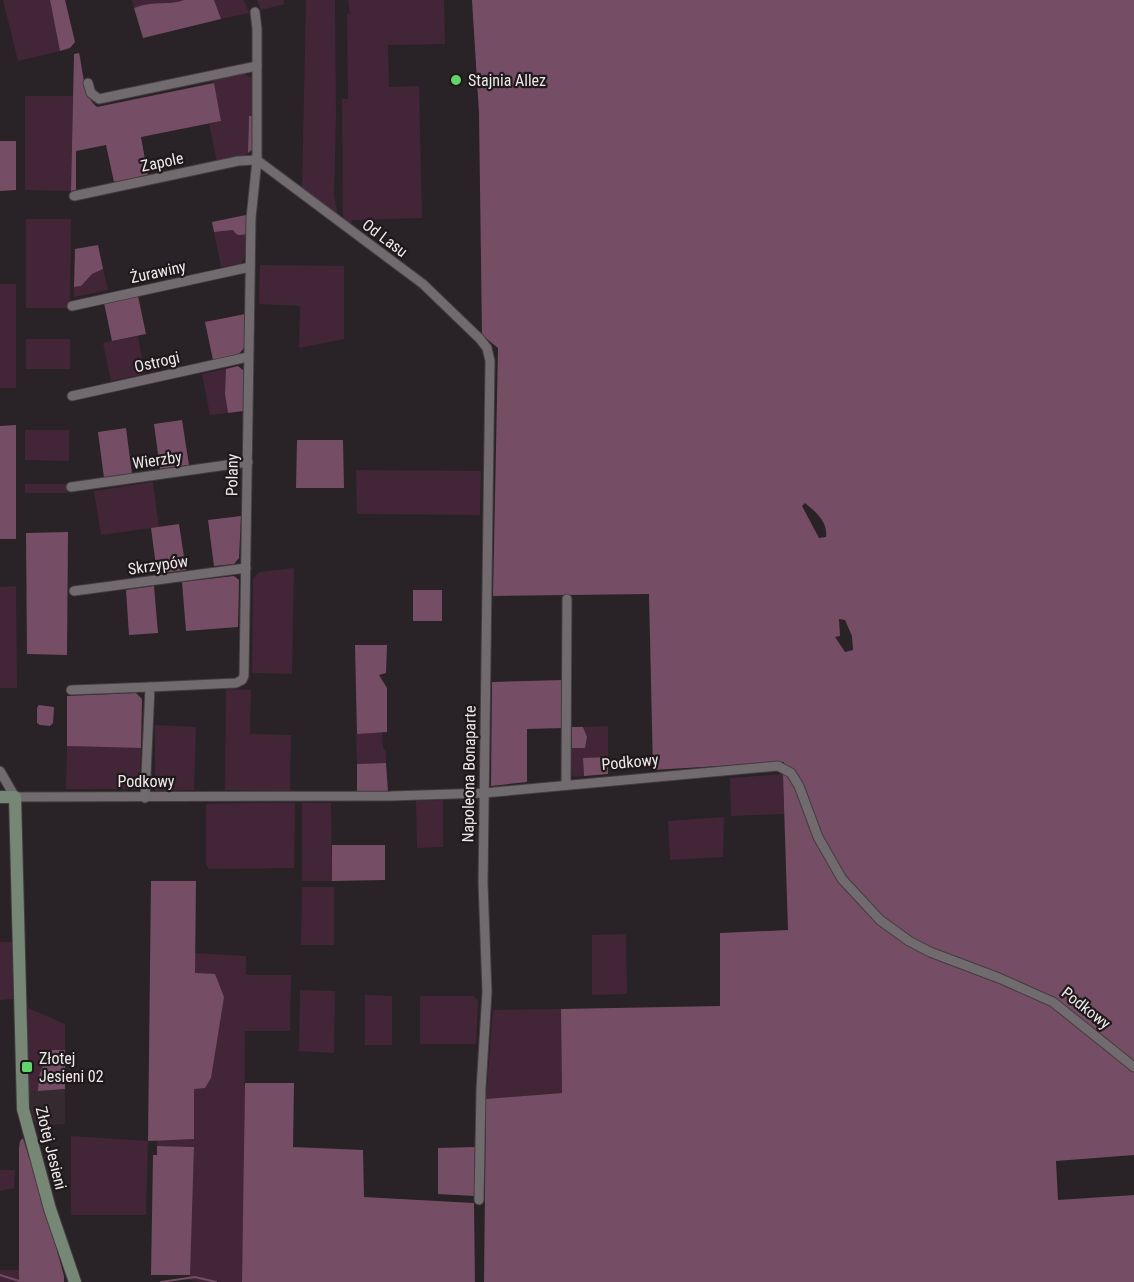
<svg xmlns="http://www.w3.org/2000/svg" width="1134" height="1282" font-family="'Roboto Condensed',sans-serif">
	<style>
		.built { fill: #362a31 }
		.green { fill: #422637 }
		.forest { fill: #754e65; fill-rule: evenodd }
		.water { fill: #744d64 }
		.lines { fill: none; stroke-linecap: round; stroke-linejoin: round }
		.stream { stroke: #744d64; stroke-width: 2 }
		.street-casing { stroke: #423d3f; stroke-width: 11 }
		.secondary-casing { stroke: #423d3f; stroke-width: 14 }
		.street { stroke: #716a6e; stroke-width: 9 }
		.secondary { stroke: #768775; stroke-width: 12 }
		.poi-dot { fill: #63d469; stroke: #1f191c; stroke-width: 2 }
		.labels { text-anchor: middle; dominant-baseline: central; stroke-width: 4.5; stroke-linejoin: round; paint-order: stroke }
		.poi-label { font-size: 16px; fill: #eee9eb; stroke: #1f191c; text-anchor: start }
		.street-label { font-size: 16px; fill: #eee9eb; stroke: #1f191c }
	</style>
	<rect width="100%" height="100%" fill="#292226"/>
	<!-- built -->
	<path class="built" d="M65 1089V1124L36 1126 30 1107 28 1091Z"/>
	<!-- green -->
	<g class="green">
		<path d="M3 0H50L60 51 18 61Z"/>
		<path d="M132 0H184C167 6 155 0 134 8Z"/>
		<path d="M214 0H244L249 13 221 19Z"/>
		<path d="M257 0H283L285 4 261 10Z"/>
		<path d="M306 0H335L336 117 334 195 338 216 302 189Z"/>
		<path d="M348 0H444L445 44 388 45 389 87 419 86 422 218 352 220 351 225 343 220 342 99H348L347 14H350Z"/>
		<path d="M243 73 252 78 254 83V116L249 117 248 153 242 157 217 162 209 124 221 121 213 80Z"/>
		<path d="M25 96H73L71 191 25 190Z"/>
		<path d="M26 219H71L70 308H26Z"/>
		<path d="M233 230 240 236 246 234V256L240 264 221 267 214 232Z"/>
		<path d="M260 265 344 266V339L299 348 300 306 259 304Z"/>
		<path d="M103 269 108 290 74 297V287L81 286 92 274Z"/>
		<rect x="0" y="284" width="16" height="104"/>
		<path d="M138 336 145 374 111 381 103 343Z"/>
		<rect x="26" y="339" width="44" height="30"/>
		<path d="M226 369 225 394 228 413 210 415 202 374Z"/>
		<path d="M25 430H69V461L25 460Z"/>
		<path d="M356 470 481 471 480 515 357 514Z"/>
		<path d="M153 482 159 527 101 535 94 491Z"/>
		<path d="M25 484H69L68 493H25Z"/>
		<path d="M294 568 292 674 252 673 253 579 259 572Z"/>
		<path d="M16 586 17 688H0V587Z"/>
		<path d="M226 689 251 690 250 734 291 735 290 791 225 790Z"/>
		<path d="M155 725 196 727 194 790 155 791Z"/>
		<path d="M608 726V757L583 758 584 776 575 777 572 775V748H585L587 737 583 727Z"/>
		<path d="M382 732 383 748 386 751V763L357 764 356 734Z"/>
		<path d="M67 746 141 748 140 784 135 789H66Z"/>
		<path d="M783 774 784 814 731 816 730 778Z"/>
		<path d="M443 800V847L417 848 416 801Z"/>
		<path d="M249 803H295L294 868 209 869 206 864V804Z"/>
		<path d="M302 803H331L332 881H302Z"/>
		<path d="M724 817 723 857 670 860 668 821Z"/>
		<path d="M302 887H334V945H301Z"/>
		<path d="M626 934 627 994 592 995V935Z"/>
		<path d="M0 942H12L13 999 0 1000Z"/>
		<path d="M195 953 246 956V975H291L290 1031H245L244 1192 242 1282H199L189 1280 194 1147 157 1146V1140L194 1139V1089L224 997 219 987 195 974Z"/>
		<path d="M300 990 335 991 334 1053 299 1051Z"/>
		<path d="M365 995 392 996V1045H365Z"/>
		<path d="M420 996H473L478 1000 476 1044H420Z"/>
		<path d="M28 1008 65 1024V1050L49 1051 39 1076 38 1091H28Z"/>
		<path d="M561 1009 562 1093 486 1099 493 1010Z"/>
		<path d="M71 1136 148 1141 146 1215H71Z"/>
		<path d="M0 1170H15L14 1188 0 1191Z"/>
		<rect x="0" y="1270" width="19" height="12"/>
	</g>
	<!-- forest -->
	<g class="forest">
		<path d="M50 0H65L75 42 70 48 60 51Z"/>
		<path d="M184 0H214L221 19 143 38 134 8C155 0 167 6 184 0Z"/>
		<path d="M472 0H1134V1155L1056 1161 1058 1200 1134 1195V1282H484L486 1099 562 1093 561 1009 720 1006V933L788 930 783 774 784 762 653 770 649 594 493 596 498 348 482 335 479 113ZM805 503C816 512 828 522 826 537L819 538 802 506ZM839 619 845 620 852 636 853 650 845 652 835 637 840 636Z"/>
		<path d="M79 53C83 69 83 96 97 107L214 83 221 121 141 137 148 176 114 182 106 145 76 151V190L71 191 74 54Z"/>
		<path d="M249 116H254L253 149 248 153Z"/>
		<path d="M0 141H16V190L0 191Z"/>
		<path d="M246 215V234C240 236 237 236 233 230L214 232 212 222Z"/>
		<path d="M98 245 103 269 92 274 81 286 74 287 75 249Z"/>
		<path d="M138 296 146 334 112 341 104 303Z"/>
		<path d="M245 314 244 348 238 355 213 360 205 322Z"/>
		<path d="M238 366 244 371 243 411 228 413 225 394 226 369Z"/>
		<path d="M182 420 189 465 160 469 154 424Z"/>
		<path d="M16 425V539H0V426Z"/>
		<path d="M126 428 132 474 104 478 98 432Z"/>
		<path d="M297 440H343L344 488H296Z"/>
		<path d="M241 516 239 558 234 564 214 566 208 520Z"/>
		<path d="M179 524 186 570 157 574 151 528Z"/>
		<path d="M68 532 67 655 27 654 26 533Z"/>
		<path d="M234 576 239 580 238 627 186 631 182 582Z"/>
		<path d="M154 586 158 633 129 635 126 590Z"/>
		<rect x="413" y="590" width="29" height="31"/>
		<path d="M355 645H387L386 673 379 675 387 688V732L357 734Z"/>
		<path d="M563 680 564 728 527 729V782L491 786 492 682Z"/>
		<path d="M136 693 142 699 141 748 67 746V696Z"/>
		<path d="M572 727H583L587 737 585 748H572Z"/>
		<path d="M608 757V774L584 776 583 758Z"/>
		<path d="M386 763 388 792 357 791V764Z"/>
		<path d="M332 845H385V880L332 881Z"/>
		<path d="M151 881H196L195 973 215 974 224 997 211 1078 205 1088 194 1089V1139L148 1141Z"/>
		<path d="M49 1050H65V1089L38 1091 39 1076Z"/>
		<path d="M245 1083H294L293 1147 363 1150 364 1197 474 1203 475 1282H242Z"/>
		<path d="M23 1138 30 1161H32L64 1276V1282H19V1148L20 1141Z"/>
		<path d="M157 1146 194 1147 190 1275H151L153 1155H157Z"/>
		<path d="M475 1147 474 1196 438 1194V1148Z"/>
	</g>
	<!-- water -->
	<path class="water" d="M39 705 54 707 53 723 50 726 40 725 37 723V708Z"/>
	<g class="lines">
		<!-- stream -->
		<g class="stream">
			<path d="M0 1275 22 1282"/>
			<path d="M161 1282 195 1277 216 1282"/>
		</g>
		<!-- street casing -->
		<g class="street-casing">
			<g id="street">
				<path d="M88 83 91 93 99 99 257 66"/>
				<path d="M74 196 238 161 257 160 423 284 480 339 487 348 490 361 483 883 487 992 481 1089 479 1200"/>
				<path d="M72 306 250 267"/>
				<path d="M72 396 248 357"/>
				<path d="M71 487 248 462"/>
				<path d="M74 591 246 568"/>
				<path d="M71 690 150 687"/>
				<path d="M0 771 15 797 391 796 484 793 778 766 791 773 799 786 818 837 842 879 880 920 909 941 930 952 999 978 1053 1002 1134 1067"/>
				<path d="M566 785 567 599"/>
				<path d="M145 798 150 687 236 683 242 680 244 676 251 218 257 160V29L255 12"/>
			</g>
		</g>
		<!-- secondary casing -->
		<g class="secondary-casing">
			<path id="secondary" d="M0 797H15L23 1109 50 1209 75 1282"/>
		</g>
		<!-- street -->
		<use href="#street" class="street"/>
		<!-- secondary -->
		<use href="#secondary" class="secondary"/>
	</g>
	<!-- markers -->
	<g class="poi-dot">
		<circle cx="456" cy="80" r="6"/>
		<rect x="21" y="1061" width="12" height="12" rx="3"/>
	</g>
	<g class="labels">
		<!-- poi labels -->
		<g class="poi-label">
			<text x="468" y="80">Stajnia Allez</text>
			<text x="39" y="1058">Złotej<tspan x="39" dy="18">Jesieni 02</tspan></text>
		</g>
		<!-- street labels -->
		<g class="street-label">
			<text transform="translate(162 162) rotate(-12)">Zapole</text>
			<text transform="translate(385 238) rotate(37)">Od Lasu</text>
			<text transform="translate(158 272) rotate(-12)">Żurawiny</text>
			<text transform="translate(157 362) rotate(-13)">Ostrogi</text>
			<text transform="translate(157 460) rotate(-8)">Wierzby</text>
			<text transform="translate(232 475) rotate(-89)">Polany</text>
			<text transform="translate(158 565) rotate(-8)">Skrzypów</text>
			<text transform="translate(630 762) rotate(-5)">Podkowy</text>
			<text transform="translate(469 774) rotate(-89)">Napoleona Bonaparte</text>
			<text x="146" y="781">Podkowy</text>
			<text transform="translate(1086 1008) rotate(38)">Podkowy</text>
			<text transform="translate(51 1148) rotate(76)">Złotej Jesieni</text>
		</g>
	</g>
</svg>
